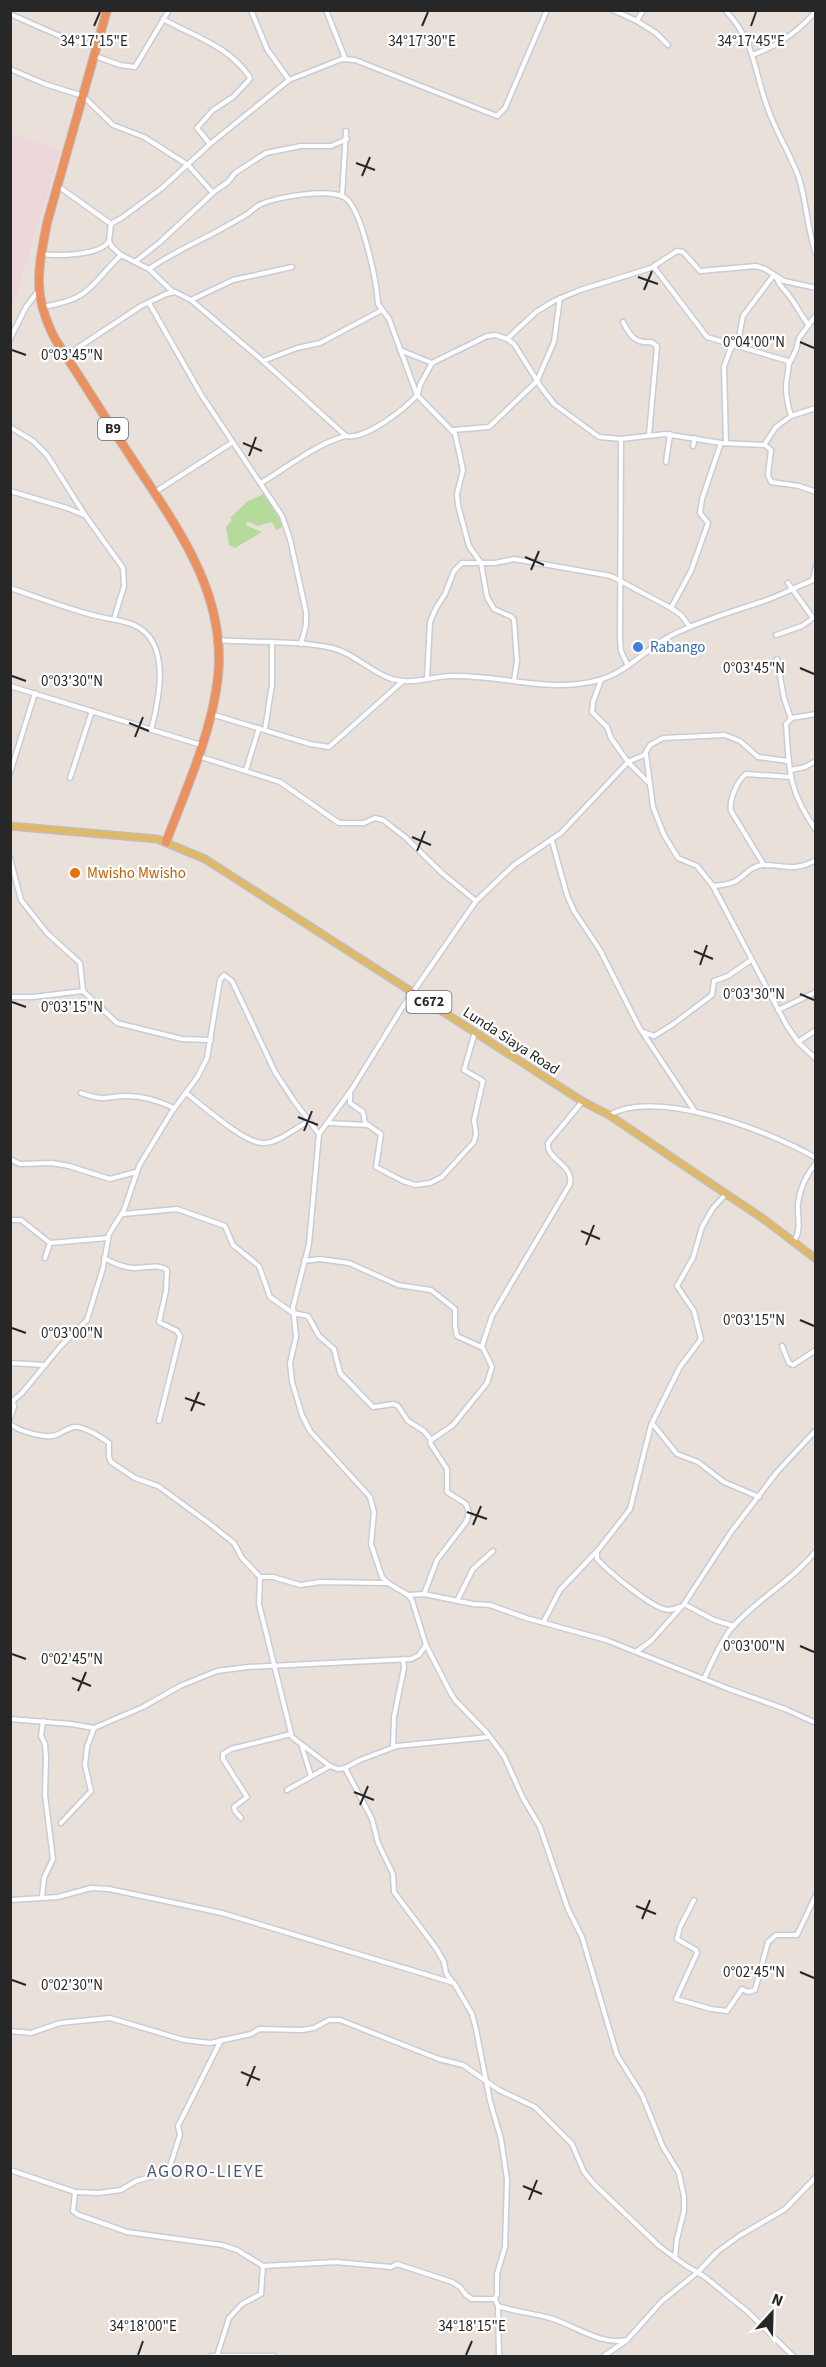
<svg xmlns="http://www.w3.org/2000/svg" width="826" height="2367" font-family="'Source Sans 3',sans-serif">
	<style>
		.medical { fill: #eed7da }
		.green { fill: #b6da9b }
		.lines { fill: none; stroke-linecap: round; stroke-linejoin: round }
		.street-casing { stroke: #c8ccd7; stroke-width: 7 }
		.primary-casing { stroke: #bebebe; stroke-width: 9 }
		.highway-casing { stroke: #bebebe; stroke-width: 10 }
		.street { stroke: #fff; stroke-width: 4 }
		.primary { stroke: #e1b866; stroke-width: 6 }
		.highway { stroke: #ed9060; stroke-width: 8 }
		.ticks { fill: none; stroke: #272727; stroke-width: 2 }
		.shop-dot { fill: #3f7fe0; stroke: #fff; stroke-width: 2 }
		.food-dot { fill: #e8710a; stroke: #fff; stroke-width: 2 }
		.labels { text-anchor: middle; dominant-baseline: central; stroke-width: 4.5; stroke-linejoin: round; paint-order: stroke }
		.shield { fill: #fff; stroke: #686868; stroke-width: 1.5 }
		.shield-label { font-size: 14px; font-weight: bold; fill: #272727 }
		.shop-label { font-size: 15px; fill: #366cbe; stroke: #fff; text-anchor: start }
		.food-label { font-size: 15px; fill: #c56008; stroke: #fff; text-anchor: start }
		.street-label { font-size: 15px; fill: #272727; stroke: #fff }
		.quarter-label { font-size: 18px; letter-spacing: 1.5px; fill: #4c5772; stroke: #fff }
		.ticks-label { font-size: 15px; text-anchor: middle; fill: #272727; stroke: #fff; stroke-width: 4.5; stroke-linejoin: round; paint-order: stroke }
	</style>
	<rect width="100%" height="100%" fill="#e8e0d9"/>
	<!-- medical -->
	<path class="medical" d="M11 133 61 150 11 312 10 133Z"/>
	<!-- green -->
	<path class="green" d="M268 492 284 526 276 530 272 522 258 526 247 521 246 525 262 532 235 548 229 545 226 527 232 520 230 518 248 501Z"/>
	<g class="lines">
		<!-- street casing -->
		<g class="street-casing">
			<g id="street">
				<path d="M251 10 267 49 289 80"/>
				<path d="M326 10 345 58"/>
				<path d="M613 10 637 21 643 10"/>
				<path d="M725 10C756 43 753 68 767 106 775 131 790 153 799 178 807 204 807 229 816 254"/>
				<path d="M10 14 60 36 96 47"/>
				<path d="M163 19C195 37 227 45 249 76L250 79 233 97 213 110 197 128 210 144"/>
				<path d="M637 21 656 33 668 45"/>
				<path d="M752 55C778 46 798 32 816 11"/>
				<path d="M95 56 120 65 135 67 169 10"/>
				<path d="M10 69 45 84 83 96 113 125 144 137 188 165 213 193"/>
				<path d="M58 186 111 224"/>
				<path d="M342 196 346 131"/>
				<path d="M41 254C57 256 100 256 109 241"/>
				<path d="M136 261 159 243 215 191 228 182 235 173 266 153 301 146H331L347 139"/>
				<path d="M654 267 707 337 788 361C790 370 786 377 786 386 786 397 788 406 791 416"/>
				<path d="M149 269C169 255 190 245 212 234 223 228 234 222 244 216 250 213 254 208 259 205 276 197 328 188 344 197 362 207 377 284 378 304L389 319 417 395 455 434 463 470 457 494 458 505 469 546 481 563 487 597 494 609 512 617 514 620 517 661 514 680"/>
				<path d="M776 277C781 289 784 288 790 297 797 306 801 316 809 325"/>
				<path d="M173 292 149 269 121 255 112 247 109 241 111 224 123 217 162 188 210 144 289 80 342 59 355 60 497 116 505 108 547 10"/>
				<path d="M191 300 233 280 292 267"/>
				<path d="M149 303 202 396 282 516 290 539 306 612V625L301 644"/>
				<path d="M42 307C92 299 89 286 121 255"/>
				<path d="M623 322C630 336 636 344 651 342L657 346 649 435"/>
				<path d="M10 339 26 307 39 290"/>
				<path d="M507 339 536 312 554 301 580 290 651 268 677 251 683 252 700 271 756 266 765 269 784 281 816 288"/>
				<path d="M400 350 432 363"/>
				<path d="M67 355 141 306 166 294 175 292 191 300 263 361 346 436C365 440 405 409 417 395"/>
				<path d="M263 361 297 348 320 343 382 310"/>
				<path d="M789 364 796 350 799 338 816 315"/>
				<path d="M418 394 420 385 432 363 487 336 496 335 507 339 514 344 541 387 554 404 599 437 621 439 665 434 721 443 764 445 776 427 791 416 816 408"/>
				<path d="M10 427 33 441 47 455 85 515 123 568 124 586 114 619"/>
				<path d="M453 430 489 427 537 381 554 342 560 298"/>
				<path d="M621 439 620 638 621 651 628 666"/>
				<path d="M726 443 724 367 730 350 739 337 743 316 773 276"/>
				<path d="M765 445 771 450 768 475 771 482 799 486 816 492"/>
				<path d="M693 446 695 438"/>
				<path d="M666 462 670 434"/>
				<path d="M261 483C288 467 314 445 345 436"/>
				<path d="M10 491 67 508 84 515"/>
				<path d="M155 492 233 442"/>
				<path d="M813 580 816 566"/>
				<path d="M10 588C37 597 63 607 89 614 104 619 120 619 134 625 172 642 159 700 151 730"/>
				<path d="M671 608 691 571 708 523 700 513 702 499 721 443"/>
				<path d="M776 635 802 626 813 618 788 583"/>
				<path d="M218 640C254 643 297 640 332 648 354 653 370 672 392 679 411 685 431 677 450 676 501 674 548 694 599 680 628 672 646 648 672 635 700 621 731 612 761 602 780 596 797 586 816 579"/>
				<path d="M777 659 784 698 791 719 786 724C789 769 788 791 816 830"/>
				<path d="M427 678 430 622 436 608 445 594 454 571 462 563H495L514 559 611 576 671 608 681 615 690 627"/>
				<path d="M601 680 593 702 592 712 607 727 611 738 628 762 648 782"/>
				<path d="M10 686 201 745"/>
				<path d="M211 714 310 744 329 747 403 681"/>
				<path d="M791 718 816 714"/>
				<path d="M265 729 272 685V644"/>
				<path d="M646 754 653 807 664 835 678 858 697 866 713 886 787 1026 798 1042 816 1059"/>
				<path d="M198 756 280 782 339 823H364L375 818 383 820 405 837 442 873 476 901"/>
				<path d="M246 770 259 728"/>
				<path d="M791 770 805 767 816 761"/>
				<path d="M10 773 35 693"/>
				<path d="M70 778 92 711"/>
				<path d="M552 841 567 895 574 911 600 950 639 1027 694 1110"/>
				<path d="M10 858 21 900 47 933 80 963 83 991 117 1023 182 1039 211 1040"/>
				<path d="M764 865 731 811C729 799 737 781 746 774L791 777"/>
				<path d="M713 886C720 885 729 885 736 881 745 875 752 865 764 865 784 865 795 872 816 860"/>
				<path d="M10 997H33L83 991"/>
				<path d="M778 1010 816 992"/>
				<path d="M643 1032 654 1036 672 1025 712 995 714 981 728 976 751 960"/>
				<path d="M798 1042 816 1030"/>
				<path d="M81 1093C106 1102 105 1096 128 1096 144 1096 159 1101 174 1108"/>
				<path d="M186 1093C202 1105 245 1144 263 1143 279 1143 295 1128 309 1121"/>
				<path d="M350 1094V1103L363 1112 365 1123 381 1134 376 1167 403 1181 415 1185 430 1183 442 1177 474 1142 476 1134 474 1120 483 1081 464 1070 475 1032"/>
				<path d="M609 1115C657 1088 770 1131 816 1158"/>
				<path d="M328 1123 367 1125"/>
				<path d="M10 1159 20 1164 52 1163 69 1166 110 1179 136 1172"/>
				<path d="M726 1194 713 1208 702 1227 693 1258 677 1286 694 1311 701 1339 680 1367 652 1423 677 1454 698 1462 724 1482 759 1497"/>
				<path d="M123 1214 177 1209 225 1226 233 1245 259 1266 270 1297 293 1313 308 1316 319 1336 334 1349 340 1373 373 1407 394 1404 398 1406 408 1421 424 1431 431 1440"/>
				<path d="M10 1220H21L50 1243"/>
				<path d="M794 1241C802 1230 797 1217 798 1203 800 1188 806 1175 816 1163"/>
				<path d="M45 1258 50 1243 108 1238"/>
				<path d="M104 1258C113 1263 122 1267 133 1268 144 1269 157 1263 167 1270L166 1291 159 1322 177 1331 180 1336 159 1421"/>
				<path d="M304 1261 320 1259 349 1263 398 1285 431 1290 455 1309V1326L457 1336 481 1347"/>
				<path d="M782 1346 789 1363 793 1365 816 1350"/>
				<path d="M10 1363 45 1365"/>
				<path d="M10 1403 22 1393 60 1347 87 1320 103 1268 109 1234 124 1210 139 1166 171 1113 198 1076 207 1058 220 980 224 975 232 981 275 1072 294 1101 319 1134"/>
				<path d="M10 1418 14 1407 13 1401"/>
				<path d="M10 1424C19 1431 45 1439 56 1435 62 1433 68 1428 74 1427 84 1426 101 1437 109 1443V1457L111 1462 135 1478 158 1486 210 1524 234 1543 242 1558 260 1577 259 1604 292 1737 330 1766"/>
				<path d="M597 1552V1559C608 1571 650 1606 664 1609 669 1611 674 1609 679 1607"/>
				<path d="M260 1577H273L300 1585 321 1582 386 1583"/>
				<path d="M424 1594 437 1560 466 1522 469 1513 466 1504 447 1492V1469L430 1443 431 1440 453 1425 487 1383 492 1367 482 1346 492 1316 570 1184C574 1164 546 1160 548 1143L582 1102"/>
				<path d="M408 1595 424 1594 473 1604 490 1605 526 1618 606 1640 729 1689 785 1709 816 1723"/>
				<path d="M457 1601 473 1569 493 1551"/>
				<path d="M684 1604 714 1620 734 1626"/>
				<path d="M544 1621 560 1590 599 1549 630 1509 651 1425"/>
				<path d="M637 1651 651 1641 684 1604 731 1532 777 1472 816 1430"/>
				<path d="M704 1679C712 1662 719 1645 730 1630 755 1600 791 1582 816 1551"/>
				<path d="M10 1719 71 1724 94 1728 143 1707 180 1686 217 1671 248 1667 411 1659 419 1655 426 1645"/>
				<path d="M302 1747 311 1776"/>
				<path d="M393 1747 394 1717 404 1668 403 1659"/>
				<path d="M345 1768 372 1819 378 1843 393 1874 394 1892 436 1948 444 1962 446 1973 453 1983"/>
				<path d="M287 1790 330 1766 338 1769 345 1768 360 1760 397 1746 489 1737"/>
				<path d="M241 1818 235 1811 234 1807 247 1797 223 1759V1754L231 1749 291 1734"/>
				<path d="M61 1823 91 1791 85 1765 87 1747 94 1728"/>
				<path d="M42 1897 44 1878 53 1859 45 1795 46 1758 45 1744 41 1736 43 1721"/>
				<path d="M10 1900 58 1897 91 1888 109 1889 222 1913 454 1983 472 2014 476 2029 490 2101 501 2139 507 2179 505 2247 497 2274V2294L495 2299 498 2306C515 2312 533 2313 550 2318 574 2325 601 2346 627 2340"/>
				<path d="M694 1900 680 1927 677 1939 696 1950 697 1953 676 1999 711 2009 727 2011 742 1989 748 1992 755 1990 768 1942 776 1935H797L816 1895"/>
				<path d="M10 2031 31 2033 60 2023 110 2018 184 2040 210 2043 251 2034 259 2029 302 2030 314 2028 329 2020H340L439 2059 463 2065 499 2090 535 2107 572 2144 584 2172 594 2184 659 2246 685 2265 705 2277 748 2312 793 2356"/>
				<path d="M10 2170 75 2192 99 2193 121 2190 136 2181 168 2172 180 2135 178 2126 221 2040"/>
				<path d="M75 2192 73 2211 79 2215 127 2232 222 2245 237 2250 263 2266 336 2262 391 2267 397 2264 452 2282 460 2287 466 2295 472 2299H495"/>
				<path d="M675 2258 677 2239 684 2211V2197L679 2173 663 2147 642 2095 617 2055 582 1937 568 1909 540 1827 523 1798 504 1756 487 1733 455 1700 449 1690 426 1645 412 1600 408 1595 388 1583 382 1577 371 1544 374 1512 370 1497 310 1431 302 1415 292 1382 290 1363 296 1337 293 1307 309 1244 319 1134 352 1089 402 1008 476 901 514 865 561 833 628 762 644 755 650 745 663 738 725 735 740 741 758 757 788 761"/>
				<path d="M498 2306 499 2356"/>
				<path d="M211 2356H274"/>
				<path d="M217 2356 229 2318 242 2304 261 2294 263 2266"/>
				<path d="M604 2356 627 2340 662 2301 698 2272 717 2252 739 2236 785 2209 816 2177"/>
			</g>
		</g>
		<!-- primary casing -->
		<g class="primary-casing">
			<path id="primary" d="M10 826 157 839 205 859 582 1101 609 1115 765 1220 816 1259"/>
		</g>
		<!-- highway casing -->
		<g class="highway-casing">
			<path id="highway" d="M107 10 47 223C38 270 32 294 55 339 80 377 104 416 129 454 173 522 227 590 218 677 212 732 186 790 166 842"/>
		</g>
		<!-- street -->
		<use href="#street" class="street"/>
		<!-- primary -->
		<use href="#primary" class="primary"/>
		<!-- highway -->
		<use href="#highway" class="highway"/>
	</g>
	<!-- ticks -->
	<path class="ticks" d="M94 26 100 12M422 26 428 12M751 26 756 12M356 163 375 170M362 176 370 157M638 277 658 284M644 290 652 271M800 342 814 348M12 350 26 355M243 443 262 451M249 456 256 437M525 557 544 565M531 570 539 551M800 668 814 674M12 676 26 681M129 723 149 731M135 737 143 717M412 837 431 845M417 851 425 831M694 951 713 959M700 965 707 945M800 994 814 1000M12 1002 26 1007M298 1117 318 1125M304 1131 312 1111M581 1231 600 1239M586 1245 594 1225M800 1320 814 1326M12 1328 26 1333M185 1398 205 1405M191 1411 199 1392M467 1512 487 1519M473 1525 481 1506M800 1646 814 1652M12 1654 26 1659M72 1678 91 1686M78 1691 86 1672M354 1792 374 1800M360 1805 368 1786M636 1906 656 1914M642 1919 650 1900M800 1972 814 1978M12 1980 26 1985M241 2072 260 2080M247 2086 255 2066M523 2186 542 2194M529 2200 537 2180M138 2355 143 2341M466 2355 472 2341"/>
	<!-- markers -->
	<circle class="shop-dot" cx="638" cy="647" r="6"/>
	<circle class="food-dot" cx="75" cy="873" r="6"/>
	<g class="labels">
		<!-- shield labels -->
		<g class="shield">
			<rect x="98" y="418" width="30" height="22" rx="4.5"/>
			<rect x="406.5" y="991" width="45" height="22" rx="4.5"/>
		</g>
		<g class="shield-label">
			<text x="113" y="429">B9</text>
			<text x="429" y="1002">C672</text>
		</g>
		<!-- shop labels -->
		<g class="shop-label">
			<text x="650" y="647">Rabango</text>
		</g>
		<!-- food labels -->
		<g class="food-label">
			<text x="87" y="873">Mwisho Mwisho</text>
		</g>
		<!-- street labels -->
		<g class="street-label">
			<text transform="translate(511 1041) rotate(33)">Lunda Siaya Road</text>
		</g>
		<!-- quarter labels -->
		<g class="quarter-label">
			<text x="206" y="2171">AGORO-LIEYE</text>
		</g>
	</g>
	<g class="ticks-label">
		<text x="422" y="46">34°17'30"E</text>
		<text x="94" y="46">34°17'15"E</text>
		<text x="751" y="46">34°17'45"E</text>
		<text x="754" y="347">0°04'00"N</text>
		<text x="72" y="360">0°03'45"N</text>
		<text x="754" y="673">0°03'45"N</text>
		<text x="72" y="686">0°03'30"N</text>
		<text x="754" y="999">0°03'30"N</text>
		<text x="72" y="1012">0°03'15"N</text>
		<text x="754" y="1325">0°03'15"N</text>
		<text x="72" y="1338">0°03'00"N</text>
		<text x="754" y="1651">0°03'00"N</text>
		<text x="72" y="1664">0°02'45"N</text>
		<text x="754" y="1977">0°02'45"N</text>
		<text x="72" y="1990">0°02'30"N</text>
		<text x="143" y="2331">34°18'00"E</text>
		<text x="472" y="2331">34°18'15"E</text>
	</g>
	<!-- border -->
	<rect width="826" height="2367" fill="none" stroke="#272727" stroke-width="24"/>
	<!-- north arrow -->
	<g transform="translate(772 2313) rotate(22)" stroke="#ffffff" stroke-width="4.5" paint-order="stroke">
	<path d="M0-4.5L10 22L0 15L-10 22Z" fill="#272727"/>
	<text y="-9" font-size="16" font-weight="bold" text-anchor="middle" fill="#272727">N</text>
	</g>
</svg>
